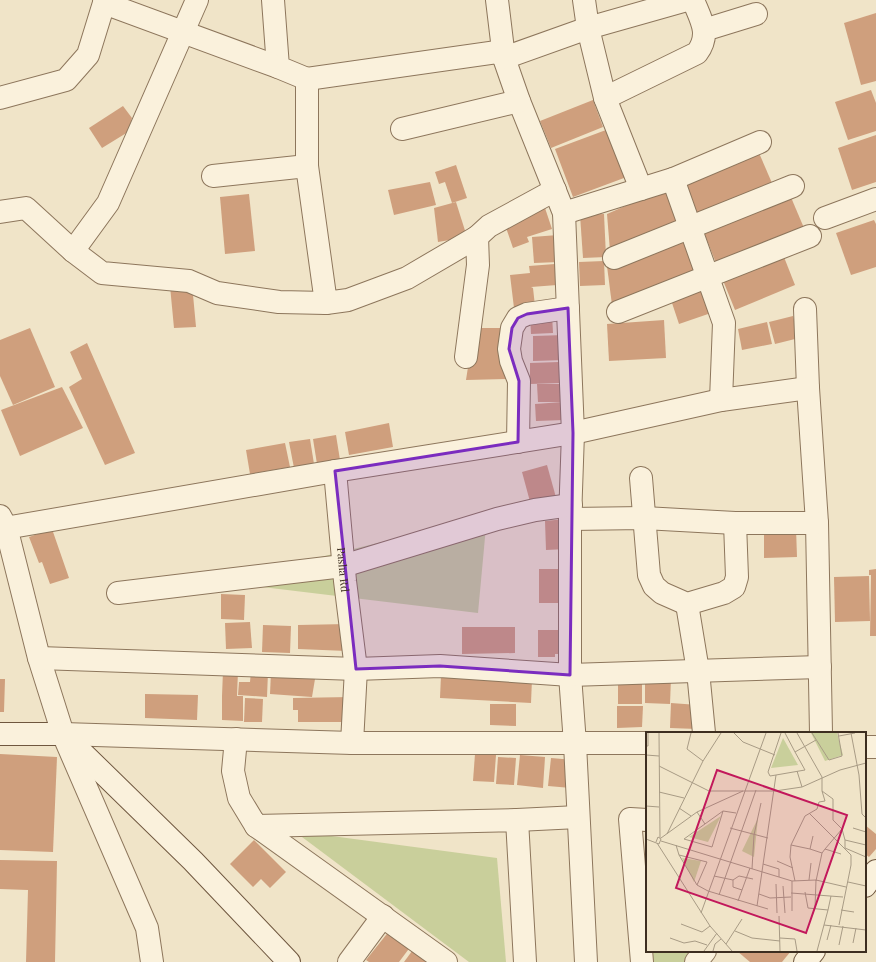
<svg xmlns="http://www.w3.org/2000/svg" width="876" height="962" font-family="'Playfair Display',serif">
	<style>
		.green { fill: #c9cf9b }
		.building { fill: #cf9f7d }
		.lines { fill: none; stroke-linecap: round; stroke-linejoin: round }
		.street-casing { stroke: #8d765c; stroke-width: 24 }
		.secondary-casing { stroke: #6f573f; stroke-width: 24 }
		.street { stroke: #faf1dc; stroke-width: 22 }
		.secondary { stroke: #faf1dc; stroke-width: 22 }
		.marked { fill: #7b2cbf; fill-opacity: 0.2; stroke: #7b2cbf; stroke-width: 3; stroke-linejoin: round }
		.labels { text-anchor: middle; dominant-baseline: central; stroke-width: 3; stroke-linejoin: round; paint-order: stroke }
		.street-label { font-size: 11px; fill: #3d2e20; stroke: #f7eed8 }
		.inset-road { fill: none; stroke: #a89b85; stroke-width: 1 }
		.view { fill: #c2185b; fill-opacity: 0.15; stroke: #c2185b; stroke-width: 2 }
		.inset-edge { fill: none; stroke: #3d2e20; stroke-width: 2 }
	</style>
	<rect width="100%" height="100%" fill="#f0e4c8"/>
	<!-- green -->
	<g class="green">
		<path d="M487 516 478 613 220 582Z"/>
		<path d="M294 831 497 858 506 962H469Z"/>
		<path d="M652 951H698L687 962H654Z"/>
	</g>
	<!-- building -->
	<g class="building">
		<path d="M876 13V81L861 85 844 23Z"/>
		<path d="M871 90 876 103V131L848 140 835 102Z"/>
		<path d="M593 100 603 127 551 148 540 121Z"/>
		<path d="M123 106 132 118 128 132 102 148 89 128Z"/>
		<path d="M614 127 632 175 573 197 555 149Z"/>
		<path d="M876 135V182L852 190 838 148Z"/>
		<path d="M759 153 772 183 697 217 683 186Z"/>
		<path d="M456 165 467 198 452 203 445 182 439 184 435 172Z"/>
		<path d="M430 182 436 205 394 215 388 190Z"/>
		<path d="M669 187 682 223 610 251 607 214Z"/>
		<path d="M249 194 255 251 225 254 220 197Z"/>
		<path d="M790 195 804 228 716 263 703 230Z"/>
		<path d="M456 202 467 237 438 242 434 208Z"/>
		<path d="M544 205 552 229 527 237 529 242 513 248 504 222Z"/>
		<path d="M604 214 606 257 583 258 580 215Z"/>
		<path d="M874 220 876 224V267L851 275 836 233Z"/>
		<path d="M558 235 559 262 534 263 532 237Z"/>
		<path d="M685 235 699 271 612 305 607 266Z"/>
		<path d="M782 252 795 285 735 310 722 278Z"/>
		<path d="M604 261 605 285 580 286 579 262Z"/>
		<path d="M555 264 557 285 531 287 533 288 535 306 514 308 510 275 530 273 529 266Z"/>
		<path d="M192 284 196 327 174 328 170 286Z"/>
		<path d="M703 286 711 313 679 324 670 297Z"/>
		<path d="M552 314 553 333 531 334 530 315Z"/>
		<path d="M793 316 799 338 775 344 769 322Z"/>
		<path d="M664 320 666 358 609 361 607 324Z"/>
		<path d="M767 322 772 344 742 350 738 329Z"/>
		<path d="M30 328 55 387 13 405 0 376V340Z"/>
		<path d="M474 328H505L506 379 466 380Z"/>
		<path d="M565 335V360L533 361V336Z"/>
		<path d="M87 343 135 453 105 465 69 387 82 379 70 352Z"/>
		<path d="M559 362 560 383 530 384V363Z"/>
		<path d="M537 384H567V402H538Z"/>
		<path d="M62 387 83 428 20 456 1 410Z"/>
		<path d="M563 402 564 420 536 421 535 404Z"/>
		<path d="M389 423 393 447 349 455 345 432Z"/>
		<path d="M336 435 340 460 317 464 313 439Z"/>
		<path d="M310 439 314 464 294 468 289 442Z"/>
		<path d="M285 443 290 467 250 474 246 450Z"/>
		<path d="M547 465 557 501 532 509 522 472Z"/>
		<path d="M565 519 567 549 546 550 545 521Z"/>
		<path d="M796 528 797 557 764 558V529Z"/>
		<path d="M52 529 69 578 50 584 42 562 39 563 29 537Z"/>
		<path d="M539 569H560L559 603H539Z"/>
		<path d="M876 569V636H870L871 575H869V570Z"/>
		<path d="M869 576 870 621 835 622 834 577Z"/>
		<path d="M221 594 245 595 244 620 221 619Z"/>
		<path d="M250 622 252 648 226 649 225 623Z"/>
		<path d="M347 624V651L298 649V625Z"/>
		<path d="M263 625 291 626 290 653 262 652Z"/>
		<path d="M462 627H515V653L462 654Z"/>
		<path d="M538 630H561L559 650 558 654H555V657H538Z"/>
		<path d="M223 671H238L237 696H243V721L222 720V696H231H222Z"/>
		<path d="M251 671 268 672 267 697 238 695 239 682H250Z"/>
		<path d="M271 672 316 673 312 697 270 694Z"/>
		<path d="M441 675 532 679 531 703 440 698Z"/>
		<path d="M645 678H671L670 704 645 703Z"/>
		<path d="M0 679H5L4 712H0Z"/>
		<rect x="618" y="679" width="24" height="25"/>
		<path d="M145 694 198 695 197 720 145 718Z"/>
		<path d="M350 697V722H298V710H293V698Z"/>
		<path d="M245 698 263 699 262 722H244Z"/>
		<path d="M671 703 698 705 697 729 670 728Z"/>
		<path d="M490 704H516V726L490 725Z"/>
		<path d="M617 706H643L642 727 617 728Z"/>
		<path d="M0 754 57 757 53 852 0 850Z"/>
		<path d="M475 754 496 755 494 782 473 781Z"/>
		<path d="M520 755 545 757 543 788 517 785Z"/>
		<path d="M498 757 516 758 514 785 496 784Z"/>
		<path d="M551 758 574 760 571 788 548 786Z"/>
		<path d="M865 825 876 834V849L869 857 865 854Z"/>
		<path d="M254 840 286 872 270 888 261 879 253 887 230 864Z"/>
		<path d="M0 860 57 861 55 962H26L28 890 0 889Z"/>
		<path d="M390 930 411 946 399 962H369L366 960Z"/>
		<path d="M415 947 435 962H404Z"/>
		<path d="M737 951H791L782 962H750Z"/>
	</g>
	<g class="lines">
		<!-- street casing -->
		<g class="street-casing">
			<g id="street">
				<path d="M273 0 278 67 307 79V166"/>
				<path d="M497 0 504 58 519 101 564 213 573 433 570 519V675L575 744 586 962"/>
				<path d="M584 0 588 28 605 98 641 189"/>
				<path d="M104 3 278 67"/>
				<path d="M704 30 756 14"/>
				<path d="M504 58 588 28 687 0"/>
				<path d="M307 79 504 51"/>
				<path d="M0 98 66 80 88 55 104 3 112 0"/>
				<path d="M605 98 697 53C711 34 701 20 693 0"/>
				<path d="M402 129 519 101"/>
				<path d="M213 176 307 166 326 303 348 300 407 278 477 237 489 226 555 190"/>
				<path d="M673 179 724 323 721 400"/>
				<path d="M0 212 26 208 73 251 102 273 189 281 217 293 279 302 326 303"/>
				<path d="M564 213 673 179 760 142"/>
				<path d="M825 218 876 199"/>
				<path d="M73 251 108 203 197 0"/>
				<path d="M614 258 793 186"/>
				<path d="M805 309 808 388 817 523 821 733"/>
				<path d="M618 312 810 236"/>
				<path d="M466 357 478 265 477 237"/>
				<path d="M518 442 519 381 511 361 509 349 512 328 518 318 527 314 568 308"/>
				<path id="s1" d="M335 471 345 581 356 669 352 743"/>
				<path d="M641 478 649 575 654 586 662 593 687 604 724 593 734 587 737 577 735 523"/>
				<path d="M0 516 6 527 39 658 63 734 147 928 152 962"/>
				<path d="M570 519 644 518 735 523H817"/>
				<path d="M0 529 335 471 573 433 721 400 808 388"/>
				<path d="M118 593 343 566 497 519 535 510 571 505"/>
				<path d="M687 604 698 671 704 733"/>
				<path d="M39 658 356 669 440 666 570 675 820 667"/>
				<path d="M63 734 352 743H647"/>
				<path d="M236 739 233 771 239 798 256 826 517 820 525 962"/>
				<path d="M865 747H876"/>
				<path d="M517 820 578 817"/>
				<path d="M256 826 446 962"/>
				<path d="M349 962 383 916"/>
				<path d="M642 962 630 819 647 820"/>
				<path d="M696 962 705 951"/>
			</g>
		</g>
		<!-- secondary casing -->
		<g class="secondary-casing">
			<g id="secondary">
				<path d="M0 734H63L193 861 289 962"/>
				<path d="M865 886 876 871"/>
				<path d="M805 962 814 951"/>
			</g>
		</g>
		<!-- street -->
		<use href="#street" class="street"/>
		<!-- secondary -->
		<use href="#secondary" class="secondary"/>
	</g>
	<!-- marked area -->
	<path class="marked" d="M568 308 573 433 570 675 440 666 356 669 335 471 518 442 519 381 509 349 512 328 518 318 527 314Z"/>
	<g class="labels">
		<!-- street labels -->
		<g class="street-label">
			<text stroke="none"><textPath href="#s1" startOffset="99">Pasha Rd</textPath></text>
		</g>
	</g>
	<!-- overview -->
	<g transform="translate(646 732)">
		<rect width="220" height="220" fill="#f0e4c8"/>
		<path d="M165 1H191L197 23 179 29ZM137 6 152 33 125 36ZM75 84 62 110 43 105ZM112 86 108 125 96 119ZM36 126 55 129 48 150Z" fill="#c9cf9b"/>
		<path class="inset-road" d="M13 1 14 106M45 1 41 17 57 29M88 1 97 10 129 23M139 1 149 20 170 8M151 1 176 45V59L187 67V88L196 97 199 108V116L220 125M166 1 183 28 196 24 192 1M205 1 213 43 216 82 220 86M193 4 209 1M0 14H2V1M0 23 13 24M13 34 63 59H129L156 55 194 38 220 31M151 39 156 55M130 43 124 44 122 40 135 1M13 60 38 66M0 74 13 75M33 76 45 84M77 79 38 107 66 115 77 79 90 81M51 80 59 92M163 81 205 123V133L193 193M84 96 122 106M207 96 220 100M21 102 57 29 75 1M15 106 51 80 97 59M0 107 13 112 15 107 12 105 10 110M199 108 220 113M15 109 146 149 170 148 200 155M11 111 64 194 86 219M30 113 33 123 51 153 61 130 33 123M145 113 159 84 171 77 173 70 179 69 176 59M164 117 176 121 179 117 195 122M179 117 196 97M131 129 147 136M117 132 133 137V145M106 137 108 103 115 71M68 144 87 148 93 144 107 147M87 148V155L96 158M163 148 165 131M146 149V179M149 149 144 125 145 113 164 117 167 104M170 149 176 121M202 150 220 154M130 152 131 181M51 153 62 159 122 177M137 154 139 181M159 160 162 176 182 178 171 219M145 161 197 165M113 162 124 166 145 165M73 163 110 58M92 169 104 136M111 174 130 43 159 38 149 20M169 176 170 148M182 178 185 164M195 178 208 180M55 181 120 1M133 184 134 219M35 192 56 200 64 194M178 193 220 198M89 199 106 206 134 209M24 206 38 211 49 209 61 213M134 206 149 207 151 219M181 208 185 193M207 211 210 196M80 212 96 187M193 213 197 194M58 219 71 201M67 219 69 212 75 207"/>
		<path class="view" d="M71 38 201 83 160 201 30 156Z"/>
		<rect width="220" height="220" class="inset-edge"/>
	</g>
</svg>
